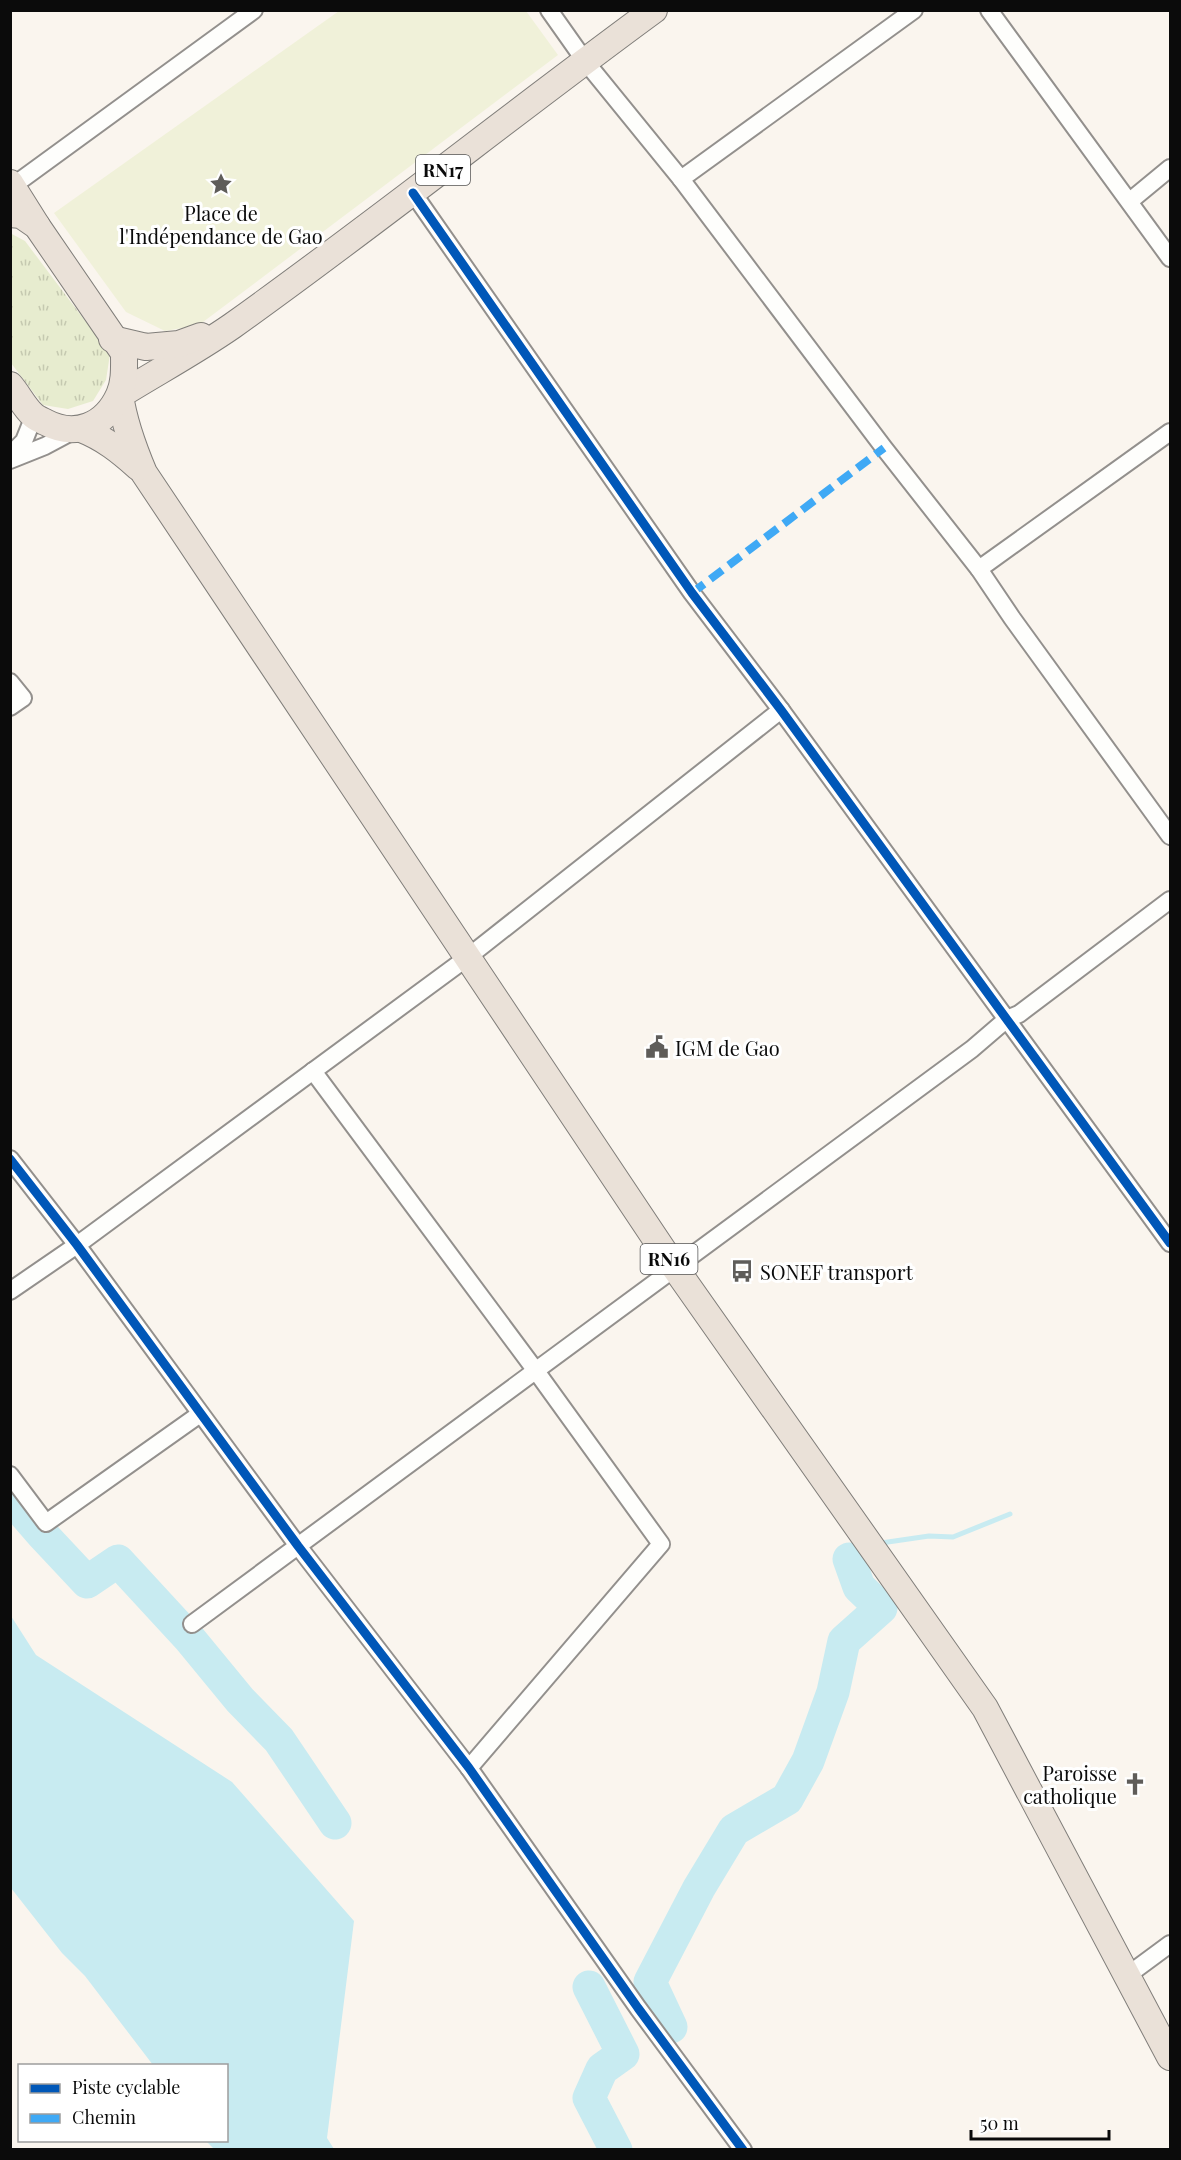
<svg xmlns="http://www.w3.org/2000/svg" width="1181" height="2160" font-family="'Playfair Display',serif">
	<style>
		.park { fill: url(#park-tufts) }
		.pitch { fill: #f0f1d9 }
		.water { fill: #c8ebf1 }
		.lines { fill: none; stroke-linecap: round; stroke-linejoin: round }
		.stream { stroke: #c8ebf1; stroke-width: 5 }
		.river { stroke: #c8ebf1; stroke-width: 33 }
		.minor-casing { stroke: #93908d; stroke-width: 20 }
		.primary-casing { stroke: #807e7a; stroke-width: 28 }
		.minor { stroke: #fefefc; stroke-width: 16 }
		.primary { stroke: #eae1d8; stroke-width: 26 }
		.quiet { stroke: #3fa9f5; stroke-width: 8; stroke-dasharray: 15 8; stroke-linecap: butt }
		.cycleway-casing { stroke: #fff; stroke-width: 13 }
		.cycleway { stroke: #0057b8; stroke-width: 9 }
		.labels { text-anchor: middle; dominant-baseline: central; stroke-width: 6; stroke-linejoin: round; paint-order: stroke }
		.shield { fill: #fff; stroke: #545454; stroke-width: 1.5 }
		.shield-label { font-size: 18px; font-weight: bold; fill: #0b0b0b }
		.poi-label { font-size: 20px; fill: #0b0b0b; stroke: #fff; text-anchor: start }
	</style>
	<defs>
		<pattern id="park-tufts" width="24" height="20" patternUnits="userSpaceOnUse" patternTransform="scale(1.5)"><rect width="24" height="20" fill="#e7eccf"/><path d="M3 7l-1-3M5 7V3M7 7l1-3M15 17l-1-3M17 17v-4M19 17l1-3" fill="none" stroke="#c5c9b0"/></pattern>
	</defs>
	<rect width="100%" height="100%" fill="#faf5ee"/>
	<!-- park -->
	<path class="park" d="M10 233 25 241 110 354 106 380 93 401 68 409 43 405 11 363Z"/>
	<!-- pitch -->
	<path class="pitch" d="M339 11H526L558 55 199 325 165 331 126 312 54 213Z"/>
	<!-- water -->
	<path class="water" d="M11 1616 36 1655 232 1782 354 1921 327 2138 334 2149H214L206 2141 226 2140V2066L153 2065 85 1976 62 1953 11 1888Z"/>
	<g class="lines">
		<!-- stream -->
		<path class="stream" d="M881 1543 929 1536 953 1537 1010 1514"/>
		<!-- river -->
		<g class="river">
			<path d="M10 1497 42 1534 87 1582 118 1561 189 1638 240 1700 279 1740 335 1823"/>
			<path d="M589 1987 623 2054 602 2069 589 2098 616 2150"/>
			<path d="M671 2027 650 1982 699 1888 734 1830 787 1799 808 1761 833 1692 844 1641 881 1608 859 1587 849 1559"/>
		</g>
		<!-- minor casing -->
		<g class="minor-casing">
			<g id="minor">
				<path d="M549 10 585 61 681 179 884 448 979 569 1012 618 1170 836"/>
				<path d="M989 10 1170 258"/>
				<path d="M681 179 914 10"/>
				<path d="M10 188 254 10"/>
				<path d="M413 193 692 593 781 710 1170 1243"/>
				<path d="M1130 201 1170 168"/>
				<path d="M10 455 24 441 34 416"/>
				<path d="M10 460 45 446 75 430"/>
				<path d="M979 569 1170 432"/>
				<path d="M10 682 23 698 10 707"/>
				<path d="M313 1071 536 1371 661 1544 469 1768"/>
				<path d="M10 1159 77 1245 298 1546 469 1768 638 2008 743 2150"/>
				<path d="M10 1291 77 1245 468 957 781 710"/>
				<path d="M10 1475 46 1523 200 1414"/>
				<path d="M192 1624 972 1049 1007 1019 1019 1014 1170 900"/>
				<path d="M1128 1975 1170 1944"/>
			</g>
		</g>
		<!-- primary casing -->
		<g class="primary-casing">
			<g id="primary">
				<path d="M654 10C512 114 375 224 232 326 196 351 157 372 120 395 124 423 133 447 144 473L675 1268 985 1708 1170 2057"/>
				<path d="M10 183 37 226"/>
				<path d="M10 214 21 215 37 226 124 353C124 367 125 382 119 395 105 426 75 438 45 422 41 420 36 418 33 415 24 407 18 394 10 385"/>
				<path d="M112 339 146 347 179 344 201 336"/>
				<path d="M81 429C104 438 120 451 138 467"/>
			</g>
		</g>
		<!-- minor -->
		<use href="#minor" class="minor"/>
		<!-- primary -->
		<use href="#primary" class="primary"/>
		<!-- quiet -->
		<path class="quiet" d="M692 593 884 448"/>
		<!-- cycleway casing -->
		<g class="cycleway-casing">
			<g id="cycleway">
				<path d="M413 193 692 593 781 710 1170 1243"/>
				<path d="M10 1159 77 1245 298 1546 469 1768 638 2008 743 2150"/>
			</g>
		</g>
		<!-- cycleway -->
		<use href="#cycleway" class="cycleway"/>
	</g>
	<!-- icons -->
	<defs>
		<g id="sight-bare" transform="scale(1.8)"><path d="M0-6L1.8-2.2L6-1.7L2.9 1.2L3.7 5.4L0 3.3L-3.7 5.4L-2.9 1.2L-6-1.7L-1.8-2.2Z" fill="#5f5d5a" stroke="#fff" stroke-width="2.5" paint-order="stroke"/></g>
		<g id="civic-bare" transform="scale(1.8)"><path d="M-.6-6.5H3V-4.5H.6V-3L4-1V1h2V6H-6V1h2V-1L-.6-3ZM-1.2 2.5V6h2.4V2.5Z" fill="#5f5d5a" stroke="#fff" stroke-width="2.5" paint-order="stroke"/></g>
		<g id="bus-bare" transform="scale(1.8)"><path d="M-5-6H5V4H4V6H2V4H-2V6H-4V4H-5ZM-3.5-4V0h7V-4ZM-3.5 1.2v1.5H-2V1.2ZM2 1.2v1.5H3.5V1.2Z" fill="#5f5d5a" stroke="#fff" stroke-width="2.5" paint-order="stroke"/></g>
		<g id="church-bare" transform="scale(1.8)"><path d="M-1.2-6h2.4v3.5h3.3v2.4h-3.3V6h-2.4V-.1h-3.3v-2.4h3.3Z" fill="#5f5d5a" stroke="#fff" stroke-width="2.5" paint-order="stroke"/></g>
	</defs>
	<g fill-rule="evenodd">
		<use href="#sight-bare" x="221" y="184"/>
		<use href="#civic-bare" x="657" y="1047"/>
		<use href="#bus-bare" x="742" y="1271"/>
		<use href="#church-bare" x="1135" y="1784"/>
	</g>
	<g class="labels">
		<!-- shield labels -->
		<g class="shield">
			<rect x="416" y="155" width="54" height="30" rx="4.5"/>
			<rect x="640.5" y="1244" width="57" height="30" rx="4.5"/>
		</g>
		<g class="shield-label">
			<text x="443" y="170">RN17</text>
			<text x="669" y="1259">RN16</text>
		</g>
		<!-- poi labels -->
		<g class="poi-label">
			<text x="221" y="212" text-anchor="middle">Place de<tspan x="221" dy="23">l'Indépendance de Gao</tspan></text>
			<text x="675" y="1047">IGM de Gao</text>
			<text x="760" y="1271">SONEF transport</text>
			<text x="1117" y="1772" text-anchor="end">Paroisse<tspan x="1117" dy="23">catholique</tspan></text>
		</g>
	</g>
	<!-- border -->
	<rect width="1181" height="2160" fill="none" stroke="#0b0b0b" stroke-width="24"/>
	<!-- legend -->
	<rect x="18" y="2064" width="210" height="78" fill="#ffffff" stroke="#9d9d9d" stroke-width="1.5"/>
	<rect x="30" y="2084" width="30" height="9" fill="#0057b8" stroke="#9d9d9d" stroke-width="1.5"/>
	<text x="72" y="2094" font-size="18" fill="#0b0b0b">Piste cyclable</text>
	<rect x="30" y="2114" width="30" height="9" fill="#3fa9f5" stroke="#9d9d9d" stroke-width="1.5"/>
	<text x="72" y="2124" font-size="18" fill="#0b0b0b">Chemin</text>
	<!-- scale -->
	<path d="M971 2130v9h138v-9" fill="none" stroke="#0b0b0b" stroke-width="3"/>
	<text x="980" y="2130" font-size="18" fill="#0b0b0b" stroke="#ffffff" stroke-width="4.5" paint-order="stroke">50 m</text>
</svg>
